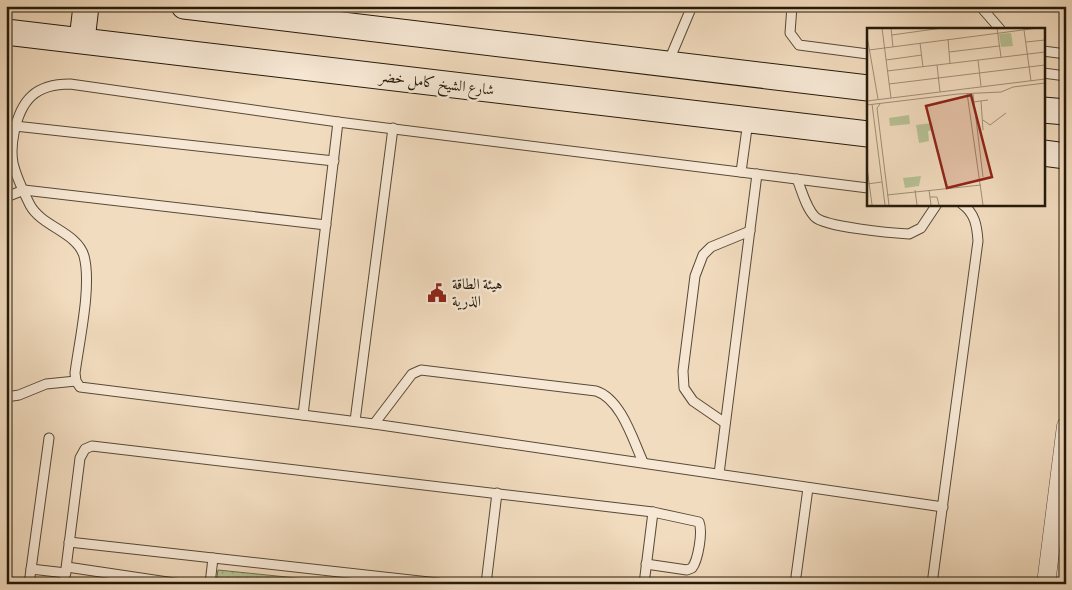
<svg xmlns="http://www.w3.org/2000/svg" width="1072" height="590" font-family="Alegreya,Amiri,serif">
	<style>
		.garden { fill: url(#garden-dots); stroke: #6e6e50 }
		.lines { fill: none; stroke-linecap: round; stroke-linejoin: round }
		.lane-casing { stroke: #584a37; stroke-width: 11 }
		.street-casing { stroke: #584a37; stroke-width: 19 }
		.secondary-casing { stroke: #251a0a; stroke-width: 27 }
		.lane { stroke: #f7e8d5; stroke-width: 9 }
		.street { stroke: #f7e8d5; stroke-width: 18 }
		.secondary { stroke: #f7e8d5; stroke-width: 25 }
		.labels { text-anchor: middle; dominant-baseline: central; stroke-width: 5; stroke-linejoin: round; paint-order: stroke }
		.street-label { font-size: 15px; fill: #251a0a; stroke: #f7e8d5 }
		.poi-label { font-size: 15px; fill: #251a0a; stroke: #f7e8d5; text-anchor: start }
		.inset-road { fill: none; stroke: #a08e77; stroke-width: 1 }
		.view { fill: #8f2418; fill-opacity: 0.15; stroke: #8f2418; stroke-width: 2.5 }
		.inset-edge { fill: none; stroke: #251a0a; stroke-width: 2.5 }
	</style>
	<defs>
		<pattern id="garden-dots" width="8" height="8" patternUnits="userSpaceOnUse" patternTransform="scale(1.25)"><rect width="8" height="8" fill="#b7c195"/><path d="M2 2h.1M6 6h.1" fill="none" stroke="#9da57f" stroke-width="1.8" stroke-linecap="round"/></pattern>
	</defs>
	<rect width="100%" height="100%" fill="#f2dcbf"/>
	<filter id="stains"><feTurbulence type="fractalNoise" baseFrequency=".004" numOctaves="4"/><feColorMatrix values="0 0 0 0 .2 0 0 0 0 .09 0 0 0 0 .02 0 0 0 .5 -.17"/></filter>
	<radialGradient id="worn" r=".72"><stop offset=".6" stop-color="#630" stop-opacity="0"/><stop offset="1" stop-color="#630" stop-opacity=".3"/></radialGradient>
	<!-- garden -->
	<path class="garden" d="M218 570 316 580V584H216Z"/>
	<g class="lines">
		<!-- lane casing -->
		<g class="lane-casing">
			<g id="lane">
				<path d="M792 6 790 33 799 45 868 54"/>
				<path d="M980 6 1000 29"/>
				<path d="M1043 51 1066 54"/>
				<path d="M668 63 692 6"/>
				<path d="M1043 73 1066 76"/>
				<path d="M15 126 334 161"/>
				<path d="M741 172 748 121"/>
				<path d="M797 179C802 191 806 208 815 217 825 227 892 233 909 234L921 228 937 204"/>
				<path d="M868 188 338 122 70 84C36 84 21 99 14 133 12 143 11 152 13 163 16 176 24 193 30 205 42 227 77 232 84 256 92 286 79 342 75 373L76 381 80 387 374 424 943 507"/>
				<path d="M6 197 24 190 326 225"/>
				<path d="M6 397 19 395 46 384 76 381"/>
				<path d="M303 415 338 122"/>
				<path d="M355 421 393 128"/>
				<path d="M725 423 693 401 684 388 683 371 695 276 703 255 711 247 750 231"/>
				<path d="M374 424 412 374 421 370 596 391C621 399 633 440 643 462"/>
				<path d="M719 474 757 174"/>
				<path d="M69 542 447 584"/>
				<path d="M67 567 181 584"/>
				<path d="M31 569 66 573"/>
				<path d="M29 584 49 438"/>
				<path d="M64 584 80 458 85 449 92 446 653 512 699 522C703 532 698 560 692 568L687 570 646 564"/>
				<path d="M210 584 213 558"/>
				<path d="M486 584 497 493"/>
				<path d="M644 584 653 512"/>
				<path d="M795 584 808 488"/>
				<path d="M932 584 978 241C977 226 975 213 962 204"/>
			</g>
		</g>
		<!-- street casing -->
		<g class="street-casing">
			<path id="street" d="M1046 584 1066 426"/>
		</g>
		<!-- secondary casing -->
		<g class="secondary-casing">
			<g id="secondary">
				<path d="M184 6 868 88"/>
				<path d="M6 32 868 134"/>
				<path d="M82 40 86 6"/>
				<path d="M1043 110 1066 112"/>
				<path d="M1043 153 1066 156"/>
			</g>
		</g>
		<!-- lane -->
		<use href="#lane" class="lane"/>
		<!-- street -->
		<use href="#street" class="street"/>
		<!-- secondary -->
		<use href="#secondary" class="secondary"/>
	</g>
	<!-- icons -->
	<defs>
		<g id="civic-bare" transform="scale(1.5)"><path d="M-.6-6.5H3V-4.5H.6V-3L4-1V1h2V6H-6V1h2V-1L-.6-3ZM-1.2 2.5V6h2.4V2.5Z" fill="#8f2418" stroke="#f7e8d5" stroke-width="2.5" paint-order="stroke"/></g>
	</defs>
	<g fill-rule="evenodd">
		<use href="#civic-bare" x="437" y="293"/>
	</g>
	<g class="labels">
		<!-- street labels -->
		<g class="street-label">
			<text transform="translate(437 83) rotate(7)">شارع الشيخ كامل خضر</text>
		</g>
		<!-- poi labels -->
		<g class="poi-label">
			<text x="452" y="284">هيئة الطاقة<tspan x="452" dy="17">الذرية</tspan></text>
		</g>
	</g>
	<!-- overview -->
	<g transform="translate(867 28)">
		<rect width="178" height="178" fill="#f2dcbf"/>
		<path d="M144 5 146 18 134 19 132 6ZM42 87 43 96 23 98 22 90ZM65 95 66 102 61 103 62 113 52 115 49 97ZM54 148 52 158 38 160 36 150Z" fill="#b7c195"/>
		<path class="inset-road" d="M15 0 24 70M24 0 26 19M130 0 134 29M157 2 164 53M25 7 75 0M0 8 11 71M81 11 83 36M159 14 178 12M53 15 56 39M2 22 171 0M82 24 132 18M19 32 55 27M111 32 114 58M70 37 73 64M20 43 178 24M22 56 178 37M100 65 116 177M106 66 116 149M0 73 178 51M114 73 116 102M106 74 121 72M5 76 18 177M13 76 10 80 22 177M0 77 91 66 134 64 146 59 178 55M116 92 123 97 139 85M0 139 5 177M0 156 15 154M48 162 50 177M62 162 64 177M20 167 114 157M63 169H70L72 177"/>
		<path class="view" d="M104 67 125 149 80 160 59 78Z"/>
		<rect width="178" height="178" class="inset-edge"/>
	</g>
	<!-- margin -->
	<rect width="1072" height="590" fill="none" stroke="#f2dcbf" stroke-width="25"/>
	<rect x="8" y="8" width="1057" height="575" fill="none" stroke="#251a0a" stroke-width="2.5"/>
	<rect x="12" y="12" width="1047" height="565" fill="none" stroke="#251a0a"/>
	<rect width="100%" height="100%" filter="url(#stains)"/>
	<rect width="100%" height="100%" fill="url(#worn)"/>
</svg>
